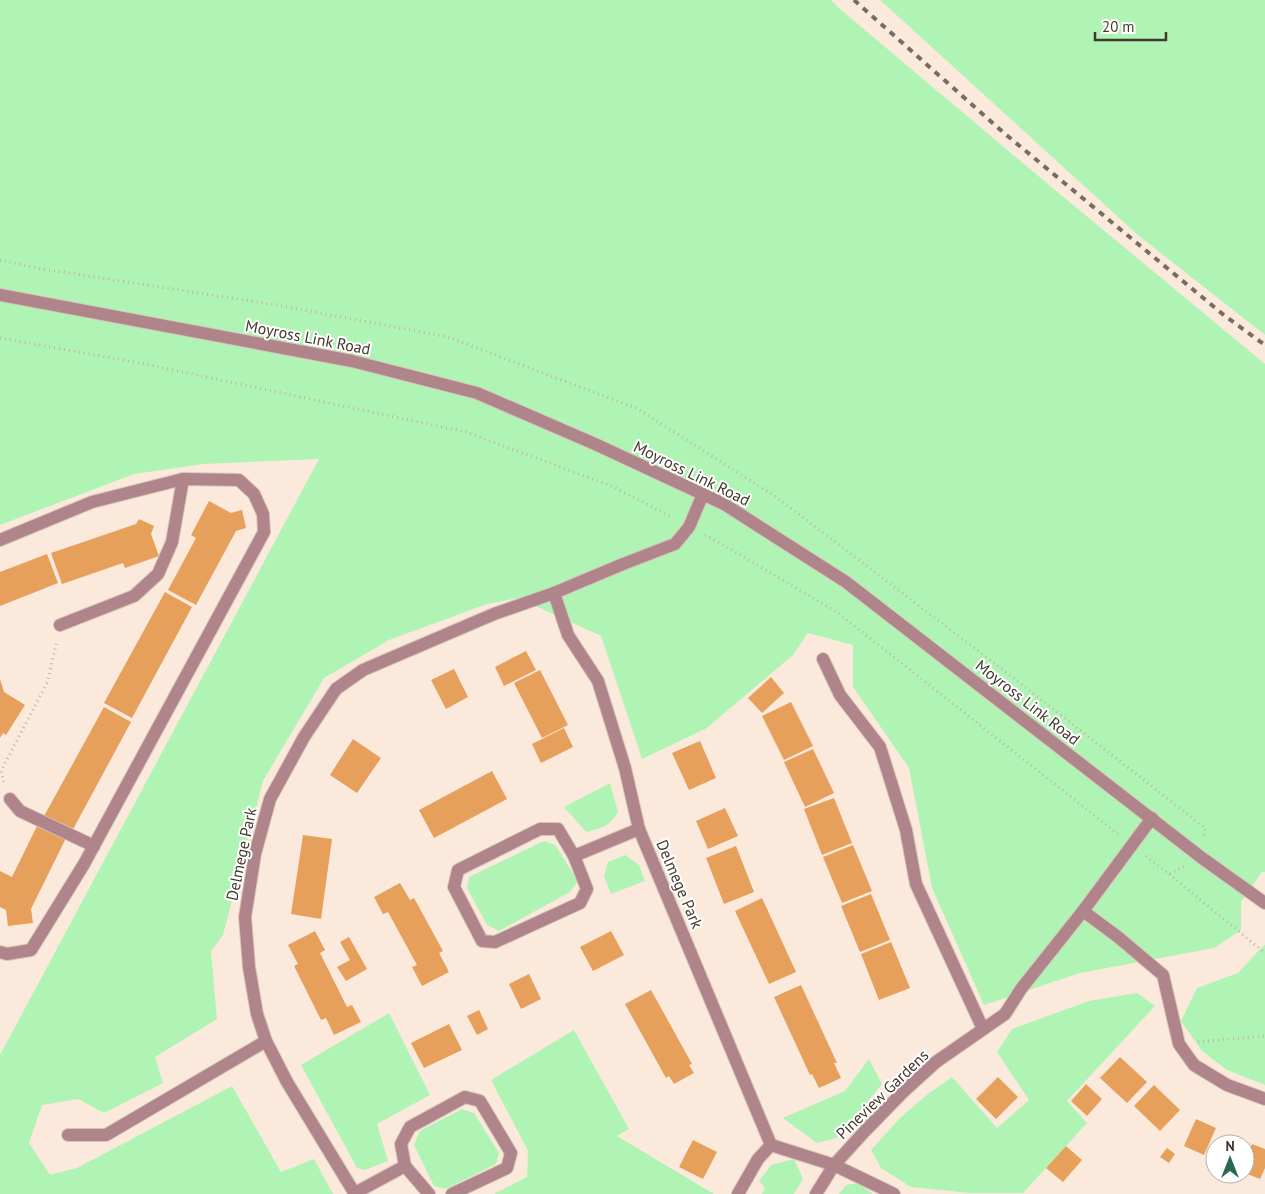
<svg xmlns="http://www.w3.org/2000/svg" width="1265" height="1194" font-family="'PT Sans',sans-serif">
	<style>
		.green { fill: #aff4b5 }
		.building { fill: #e6a05b }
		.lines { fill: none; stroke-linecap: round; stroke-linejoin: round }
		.minor-casing { stroke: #d6c6b9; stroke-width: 14 }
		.path { stroke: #c2b3a6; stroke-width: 3; stroke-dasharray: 1 4; stroke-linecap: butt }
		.minor { stroke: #af848a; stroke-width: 12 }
		.rail { stroke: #786b60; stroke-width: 4; stroke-dasharray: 6 6; stroke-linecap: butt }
		.labels { text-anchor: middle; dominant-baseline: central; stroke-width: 4; stroke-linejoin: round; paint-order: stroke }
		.street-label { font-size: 16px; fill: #43382e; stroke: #fff }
	</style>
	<rect width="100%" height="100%" fill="#fbeadc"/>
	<!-- green -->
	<g class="green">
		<path d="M0 0H831L840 9 1043 180 1265 364V872H1262L1241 902V930L1214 948 1080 973 984 1005 932 888 909 768 853 687V645L808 633 793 655 707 728 642 759 601 636 518 598 487 604 389 640 324 678 263 781 223 935 211 951 217 1019 155 1057 163 1083 104 1113 78 1099 42 1105 29 1143 50 1175 77 1168 232 1086 281 1172 314 1159 333 1194H0V1055L319 459 204 464 134 474 0 525Z"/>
		<path d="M880 0H1265V335L1139 236Z"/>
		<path d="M610 783 618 812C610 826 602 828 586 832L564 807Z"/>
		<path d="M544 841 555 845 578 881 570 892 499 931 487 925 467 888 469 877Z"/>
		<path d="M625 855 639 865 645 881 611 894 604 876 608 862Z"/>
		<path d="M1264 945H1265V1085L1227 1070 1202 1051 1181 1021 1197 988 1238 973Z"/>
		<path d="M1137 993 1155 1006 1067 1101 1087 1123 1023 1193H970L911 1187 881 1168 871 1150 900 1118 928 1094 952 1077 997 1128 1029 1100 997 1052 1012 1029 1089 1001Z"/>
		<path d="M389 1013 430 1095 377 1124 388 1161 365 1170 357 1168 301 1065Z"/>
		<path d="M574 1030 629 1129 617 1136 714 1194H494L527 1177 528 1151 491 1080Z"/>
		<path d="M869 1059 882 1084 837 1138 817 1143 783 1118 845 1091Z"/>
		<path d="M462 1109 474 1113 499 1153 496 1164 446 1189 434 1186 414 1145 420 1131Z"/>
		<path d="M794 1159 803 1179 794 1194H762L765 1188 759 1181 771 1165Z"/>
		<path d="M858 1183 873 1194H839L846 1185Z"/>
	</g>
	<!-- building -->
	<g class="building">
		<path d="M209 501 231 513 242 510 246 528 236 531 196 605 168 590 196 538 191 535Z"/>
		<path d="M139 519 154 526 151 534 159 556 125 568 123 563 62 584 51 553 136 524Z"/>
		<path d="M47 554 58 583 0 606V572Z"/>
		<path d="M165 592 192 607 132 718 104 703Z"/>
		<path d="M526 651 536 670 504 686 495 667Z"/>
		<path d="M454 669 468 697 446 709 431 680Z"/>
		<path d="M540 670 568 725 542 738 514 683Z"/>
		<path d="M771 677 784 693 762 713 748 698Z"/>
		<path d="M0 679 4 692 25 705 6 735 3 733 0 738Z"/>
		<path d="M791 702 813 746 784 760 762 716Z"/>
		<path d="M104 707 131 722 71 833 43 818Z"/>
		<path d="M564 728 573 747 541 763 532 744Z"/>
		<path d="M353 739 381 758 357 793 330 775Z"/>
		<path d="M700 741 716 778 689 790 672 753Z"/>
		<path d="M813 749 834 793 805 807 784 762Z"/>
		<path d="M492 771 507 799 434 838 419 810Z"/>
		<path d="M834 798 852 843 822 855 804 809Z"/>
		<path d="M725 808 738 836 708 849 696 821Z"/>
		<path d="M38 824 66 838 31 909 33 923 8 926 6 910 0 907V871L12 877Z"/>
		<path d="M303 835 332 839 321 919 291 914Z"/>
		<path d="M853 845 872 891 842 903 823 857Z"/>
		<path d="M736 846 754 892 724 904 706 858Z"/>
		<path d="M400 883 410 900 414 898 443 951 439 953 449 972 422 986 412 967 417 965 388 912 383 914 374 897Z"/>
		<path d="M871 894 890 940 860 952 841 906Z"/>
		<path d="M762 898 796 972 769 984 735 911Z"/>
		<path d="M315 931 325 950 320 953 347 1007 352 1005 361 1022 334 1035 326 1018 321 1020 294 966 298 964 288 945Z"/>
		<path d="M611 931 624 955 593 971 580 947Z"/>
		<path d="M349 937 367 969 346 981 337 967 350 960 340 942Z"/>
		<path d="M891 942 910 988 879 1000 861 954Z"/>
		<path d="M529 974 541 999 521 1009 509 984Z"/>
		<path d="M801 985 837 1063H834L841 1078 819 1088 812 1074 810 1075 774 997Z"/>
		<path d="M651 990 692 1064 689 1065 694 1073 674 1084 669 1076 666 1078 625 1004Z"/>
		<path d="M479 1010 488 1029 477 1035 467 1016Z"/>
		<path d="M449 1024 462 1050 424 1068 411 1043Z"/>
		<path d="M1120 1057 1147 1082 1127 1103 1100 1078Z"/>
		<path d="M998 1077 1018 1097 996 1119 976 1099Z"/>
		<path d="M1086 1084 1102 1099 1087 1116 1071 1101Z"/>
		<path d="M1154 1085 1180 1110 1160 1131 1134 1106Z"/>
		<path d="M1196 1119 1216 1128 1204 1155 1184 1146Z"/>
		<path d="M693 1140 717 1152 703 1179 679 1167Z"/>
		<path d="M1252 1144 1265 1149V1168L1260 1179 1245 1173V1160Z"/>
		<path d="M1066 1146 1082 1160 1063 1182 1046 1168Z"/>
		<path d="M1167 1148 1175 1154 1169 1163 1160 1157Z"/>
	</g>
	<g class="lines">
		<!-- minor casing -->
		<g class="minor-casing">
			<g id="minor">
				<path d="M0 295 352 361 477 393 595 444 724 504 846 582 1202 858 1265 903"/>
				<path d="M0 540 92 502 183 479 239 480 254 494 263 514 264 532 84 864 31 950 7 954 0 952"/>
				<path d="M554 593 568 635 598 681 625 768 639 829 771 1145"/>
				<path d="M60 625 134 596 158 574 172 542 183 479"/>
				<path d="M823 659 840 695 880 747 906 830 916 884 983 1029"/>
				<path d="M10 799 20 811 94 846"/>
				<path d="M574 856 558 829H540L458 870 454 887 482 941 495 942 580 903 587 889 574 856 639 829"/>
				<path d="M1083 911 1118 937 1163 975 1179 1044 1194 1065 1227 1085 1265 1099"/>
				<path d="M68 1135H106L266 1041"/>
				<path d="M355 1193 405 1166"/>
				<path d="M355 1194 287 1082 266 1041 257 1014 249 967 245 917 255 854 270 799 304 737 336 689 363 670 494 614 554 593 623 564 675 544 689 527 703 494"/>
				<path d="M429 1194 405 1166 401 1144 410 1127 465 1097 480 1101 511 1153 507 1168 452 1194"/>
				<path d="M738 1194 758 1159 771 1145 834 1165 894 1194"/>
				<path d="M816 1194 834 1165 865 1131 903 1092 936 1062 1005 1014 1021 989 1083 911 1152 818"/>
			</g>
		</g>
		<!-- path -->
		<g class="path">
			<path d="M0 260 36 268 277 305 448 337 638 409 776 497 1015 679 1205 828 1204 836"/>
			<path d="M0 338 140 363 466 432 614 487 673 518"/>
			<path d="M705 535 744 557 838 613 1118 834"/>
			<path d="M4 782 1 771 47 683 57 641"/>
			<path d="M1146 856 1169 874 1185 866"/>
			<path d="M1169 874 1265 953"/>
			<path d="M1198 1042 1265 1036"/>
		</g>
		<!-- minor -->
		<use href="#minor" class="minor"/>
		<!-- rail -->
		<path class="rail" d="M854 0 1004 133 1225 316 1265 345"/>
	</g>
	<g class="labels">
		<!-- street labels -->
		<g class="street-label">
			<text transform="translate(308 337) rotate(11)">Moyross Link Road</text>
			<text transform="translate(692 473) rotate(26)">Moyross Link Road</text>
			<text transform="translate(1028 702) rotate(38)">Moyross Link Road</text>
			<text transform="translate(241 854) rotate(-78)">Delmege Park</text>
			<text transform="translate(680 884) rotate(67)">Delmege Park</text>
			<text transform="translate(882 1094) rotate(-44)">Pineview Gardens</text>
		</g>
	</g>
	<!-- north arrow -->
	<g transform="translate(1230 1159)"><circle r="24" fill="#ffffff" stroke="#b4afab"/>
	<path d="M0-4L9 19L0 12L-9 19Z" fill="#2c6955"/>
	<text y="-8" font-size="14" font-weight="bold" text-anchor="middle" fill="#43382e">N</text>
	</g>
	<!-- scale -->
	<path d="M1095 32v8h71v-8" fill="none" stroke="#43382e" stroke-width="2.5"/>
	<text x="1102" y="32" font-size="15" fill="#43382e" stroke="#ffffff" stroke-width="4" paint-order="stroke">20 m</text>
</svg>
